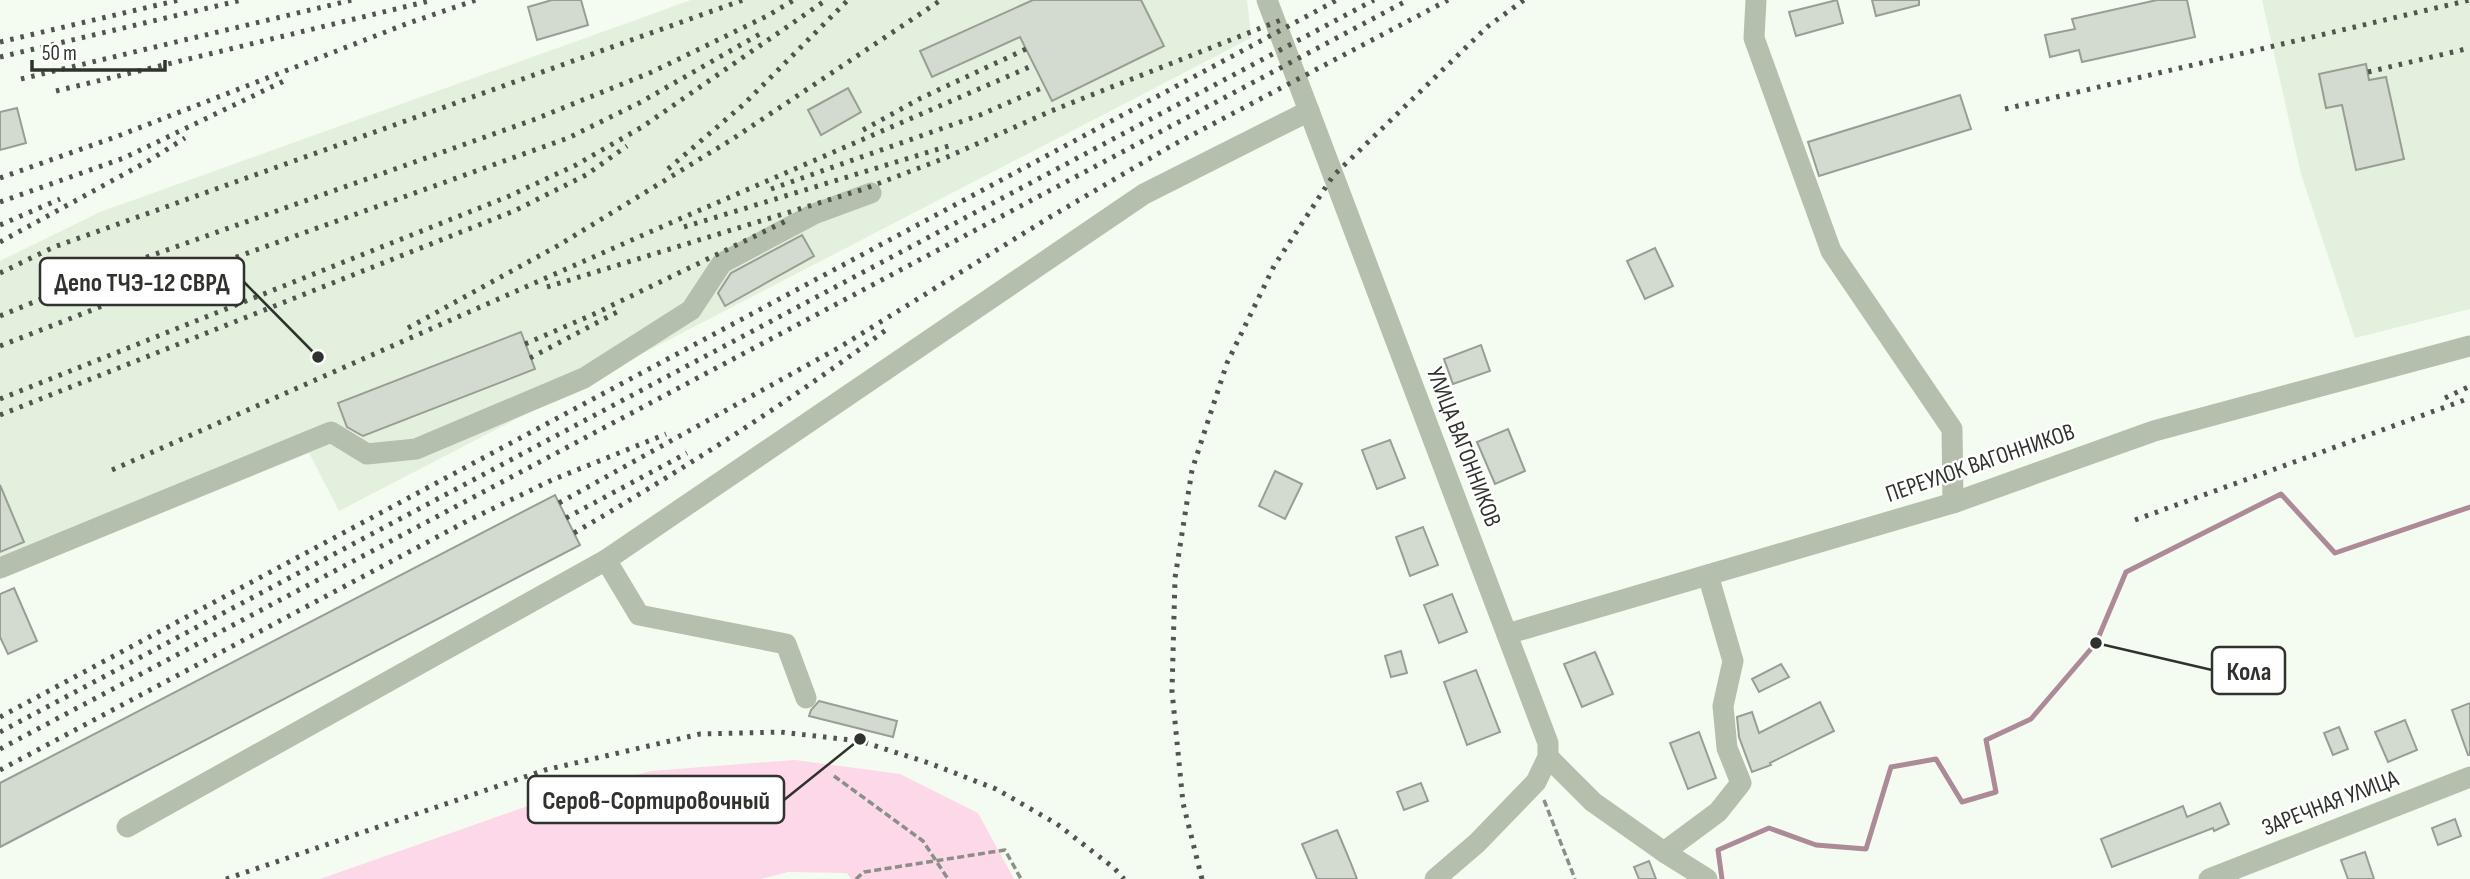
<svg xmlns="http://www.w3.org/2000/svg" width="2470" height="879" font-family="'Sofia Sans Condensed',sans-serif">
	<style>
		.built { fill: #e4f0de }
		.green { fill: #fcd8e8 }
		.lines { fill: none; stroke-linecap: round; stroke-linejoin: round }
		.stream { stroke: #ac8a98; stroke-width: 5 }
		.building { fill: #d3dacf; stroke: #989e94; stroke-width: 2 }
		.path { stroke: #8a8f87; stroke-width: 3.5; stroke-dasharray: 7 3.5; stroke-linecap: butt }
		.minor { stroke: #b4c0ad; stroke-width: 21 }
		.rail { stroke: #51554f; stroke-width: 5; stroke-dasharray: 3.5 7; stroke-linecap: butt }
		.labels { text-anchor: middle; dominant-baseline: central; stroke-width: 5; stroke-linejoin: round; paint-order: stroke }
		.street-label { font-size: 24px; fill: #2f322d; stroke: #fff }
		.leader { fill: none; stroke: #2f322d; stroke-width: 2.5 }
		.callout-dot { fill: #2f322d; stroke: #fff; stroke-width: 2.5 }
		.callout { fill: #fff; stroke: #2f322d; stroke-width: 2.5 }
		.callout-label { font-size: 26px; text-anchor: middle; font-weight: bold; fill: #2f322d }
	</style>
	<rect width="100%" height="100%" fill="#f4fcf1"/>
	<!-- built -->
	<g class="built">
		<path d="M691 0H1247L1251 33V38L339 511 309 453 0 579V261L100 212Z"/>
		<path d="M2262 0H2470V309L2355 338 2301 174Z"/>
	</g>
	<!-- green -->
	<path class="green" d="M795 760 900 774 978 813 1014 879H851L847 873 788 872 761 879H320L548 799 651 771Z"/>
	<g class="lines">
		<!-- stream -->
		<path class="stream" d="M1722 879 1718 850 1769 828 1816 845 1866 849 1891 767 1936 759 1962 802 1996 792 1986 740 2031 719 2096 643 2126 572 2281 494 2335 553 2470 507"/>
	</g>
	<!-- building -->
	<g class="building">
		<path d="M552 0H581L588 25 537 40 528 7Z"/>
		<path d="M1033 0H1141L1164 46 1052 101 1020 37 932 77 920 51Z"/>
		<path d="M1837 0 1843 23 1796 36 1789 12Z"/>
		<path d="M1872 0H1919V5L1876 16Z"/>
		<path d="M2157 0H2187L2195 37 2082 62 2079 50 2050 57 2045 35 2075 29 2072 19Z"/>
		<path d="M2366 64 2369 80 2386 77 2404 159 2356 170 2342 105 2326 108 2319 74Z"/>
		<path d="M848 88 861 112 821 135 808 110Z"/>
		<path d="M1960 95 1971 129 1819 176 1808 142Z"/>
		<path d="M17 108 26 143 0 150V112Z"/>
		<path d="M802 235 814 256 725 306 718 293 731 273Z"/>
		<path d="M1655 248 1673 286 1645 299 1627 261Z"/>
		<path d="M521 332 535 369 363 436 347 427 338 403Z"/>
		<path d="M1481 345 1490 371 1453 384 1444 359Z"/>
		<path d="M1508 429 1525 471 1495 484 1477 442Z"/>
		<path d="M1390 440 1405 478 1377 489 1362 450Z"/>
		<path d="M1275 471 1302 484 1285 519 1259 506Z"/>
		<path d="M0 485 24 542 0 552Z"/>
		<path d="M555 495 580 545 0 847V783Z"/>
		<path d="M1423 527 1438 565 1410 576 1396 537Z"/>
		<path d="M14 588 37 641 8 654 0 637V594Z"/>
		<path d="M1452 594 1467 632 1439 643 1424 605Z"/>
		<path d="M1401 651 1407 673 1391 677 1385 656Z"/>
		<path d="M1595 652 1613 694 1582 707 1564 664Z"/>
		<path d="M1781 664 1789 677 1759 692 1752 679Z"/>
		<path d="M1476 670 1500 732 1467 745 1444 682Z"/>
		<path d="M819 701 897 721 893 737 809 716 811 710Z"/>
		<path d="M1820 702 1834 731 1770 763 1771 765 1752 772 1739 737 1737 717 1752 712 1759 733Z"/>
		<path d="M2470 703V755H2468L2452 710Z"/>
		<path d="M2405 720 2417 750 2388 762 2375 732Z"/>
		<path d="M2339 727 2348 749 2333 755 2324 733Z"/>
		<path d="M1699 732 1716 778 1688 789 1670 743Z"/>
		<path d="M1421 783 1428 801 1404 810 1397 792Z"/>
		<path d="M2220 803 2229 824 2214 831 2213 828 2112 867 2101 839 2183 806 2187 817Z"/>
		<path d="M2455 819 2461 836 2438 845 2432 828Z"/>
		<path d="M1337 830 1350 861 1357 879H1317L1302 844Z"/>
		<path d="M2365 852 2374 879H2348L2341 860Z"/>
		<path d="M1649 861 1656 879H1639L1634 867Z"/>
	</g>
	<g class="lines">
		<!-- path -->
		<g class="path">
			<path d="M834 776 923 841 948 879"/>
			<path d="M1544 800 1575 879"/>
			<path d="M856 879 864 872 1005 850 1021 879"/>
		</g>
		<!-- minor -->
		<g class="minor">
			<path d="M1267 0 1548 743V757L1536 782 1477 843 1435 879"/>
			<path d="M1756 0 1754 38 1831 251 1952 429 1953 503"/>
			<path d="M606 560 639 615 786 644 806 698"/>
			<path d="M0 568 331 432 367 454 416 449 584 378 691 310 722 263 814 214 871 193"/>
			<path d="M1507 634 1953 503 2154 431 2470 346"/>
			<path d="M1548 757 1593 802 1664 852 1707 879"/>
			<path d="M127 827 606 560 1144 194 1309 111"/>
			<path d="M1664 852 1718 812 1741 783 1727 748 1723 706 1733 661 1708 575"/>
			<path d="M2209 879 2470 777"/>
		</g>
		<!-- rail -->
		<g class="rail">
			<path d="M0 42 179 0"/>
			<path d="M0 57 242 0"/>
			<path d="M2368 72 2470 48"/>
			<path d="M21 79 352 0"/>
			<path d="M56 91 433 0"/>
			<path d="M2005 109 2470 0"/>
			<path d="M863 130 921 98 1026 49"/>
			<path d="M668 169 744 104 848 0"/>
			<path d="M0 178 118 136 406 24 476 0"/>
			<path d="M771 189 980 115 1044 87"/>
			<path d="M0 202 124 158 286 80"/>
			<path d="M0 225 60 199"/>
			<path d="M684 227 955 144"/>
			<path d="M0 242 150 160 185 138"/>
			<path d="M0 273 54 247 743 0"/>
			<path d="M547 287 864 189 945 158 1051 111 1286 18"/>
			<path d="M0 316 116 268 533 120 652 72 767 16 794 0"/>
			<path d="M408 328 559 245 731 140 941 0"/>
			<path d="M525 344 594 314 786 221"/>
			<path d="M0 346 128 296 568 138 641 102 765 31"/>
			<path d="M530 358 621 310"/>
			<path d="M2445 398 2470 386"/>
			<path d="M0 399 507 197 576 165 642 127 826 0"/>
			<path d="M0 415 514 211 586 175 627 146"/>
			<path d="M112 470 668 224 1034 65"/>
			<path d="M559 503 840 347 1050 217 1171 146 1448 0"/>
			<path d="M566 518 687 453"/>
			<path d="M2135 520 2470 398"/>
			<path d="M574 533C682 470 789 402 890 327"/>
			<path d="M0 717 1337 0"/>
			<path d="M0 732 1374 0"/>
			<path d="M0 749 1408 0"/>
			<path d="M0 770 467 521 552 480 666 434"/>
			<path d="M226 879 545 770 700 734 780 732 860 741 929 763 996 789 1057 824 1114 868 1124 879"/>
			<path d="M1202 879 1183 803 1172 691 1175 578 1192 470 1227 363 1274 266 1333 176 1487 27 1524 0"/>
		</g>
	</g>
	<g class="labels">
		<!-- street labels -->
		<g class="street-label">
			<text transform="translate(1464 447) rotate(69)">УЛИЦА ВАГОННИКОВ</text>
			<text transform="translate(1980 463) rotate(-19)">ПЕРЕУЛОК ВАГОННИКОВ</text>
			<text transform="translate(2330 803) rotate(-21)">ЗАРЕЧНАЯ УЛИЦА</text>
		</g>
	</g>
	<!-- callouts -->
	<path class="leader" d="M318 357L244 282M2096 643L2212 670M860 739L784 800"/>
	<g class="callout-dot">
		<circle cx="318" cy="357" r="7"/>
		<circle cx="2096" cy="643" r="7"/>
		<circle cx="860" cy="739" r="7"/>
	</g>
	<g class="callout">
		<rect x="40" y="258" width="204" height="47" rx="7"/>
		<rect x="2212" y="647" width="73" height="47" rx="7"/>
		<rect x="528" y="776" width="256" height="47" rx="7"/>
	</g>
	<g class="callout-label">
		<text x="142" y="291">Депо ТЧЭ-12 СВРД</text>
		<text x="2249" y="680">Кола</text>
		<text x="656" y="809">Серов-Сортировочный</text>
	</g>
	<!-- scale -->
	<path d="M32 60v10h133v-10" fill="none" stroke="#2f322d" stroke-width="3.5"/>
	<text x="42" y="60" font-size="21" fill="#2f322d" stroke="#ffffff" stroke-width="5" paint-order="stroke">50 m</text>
</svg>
